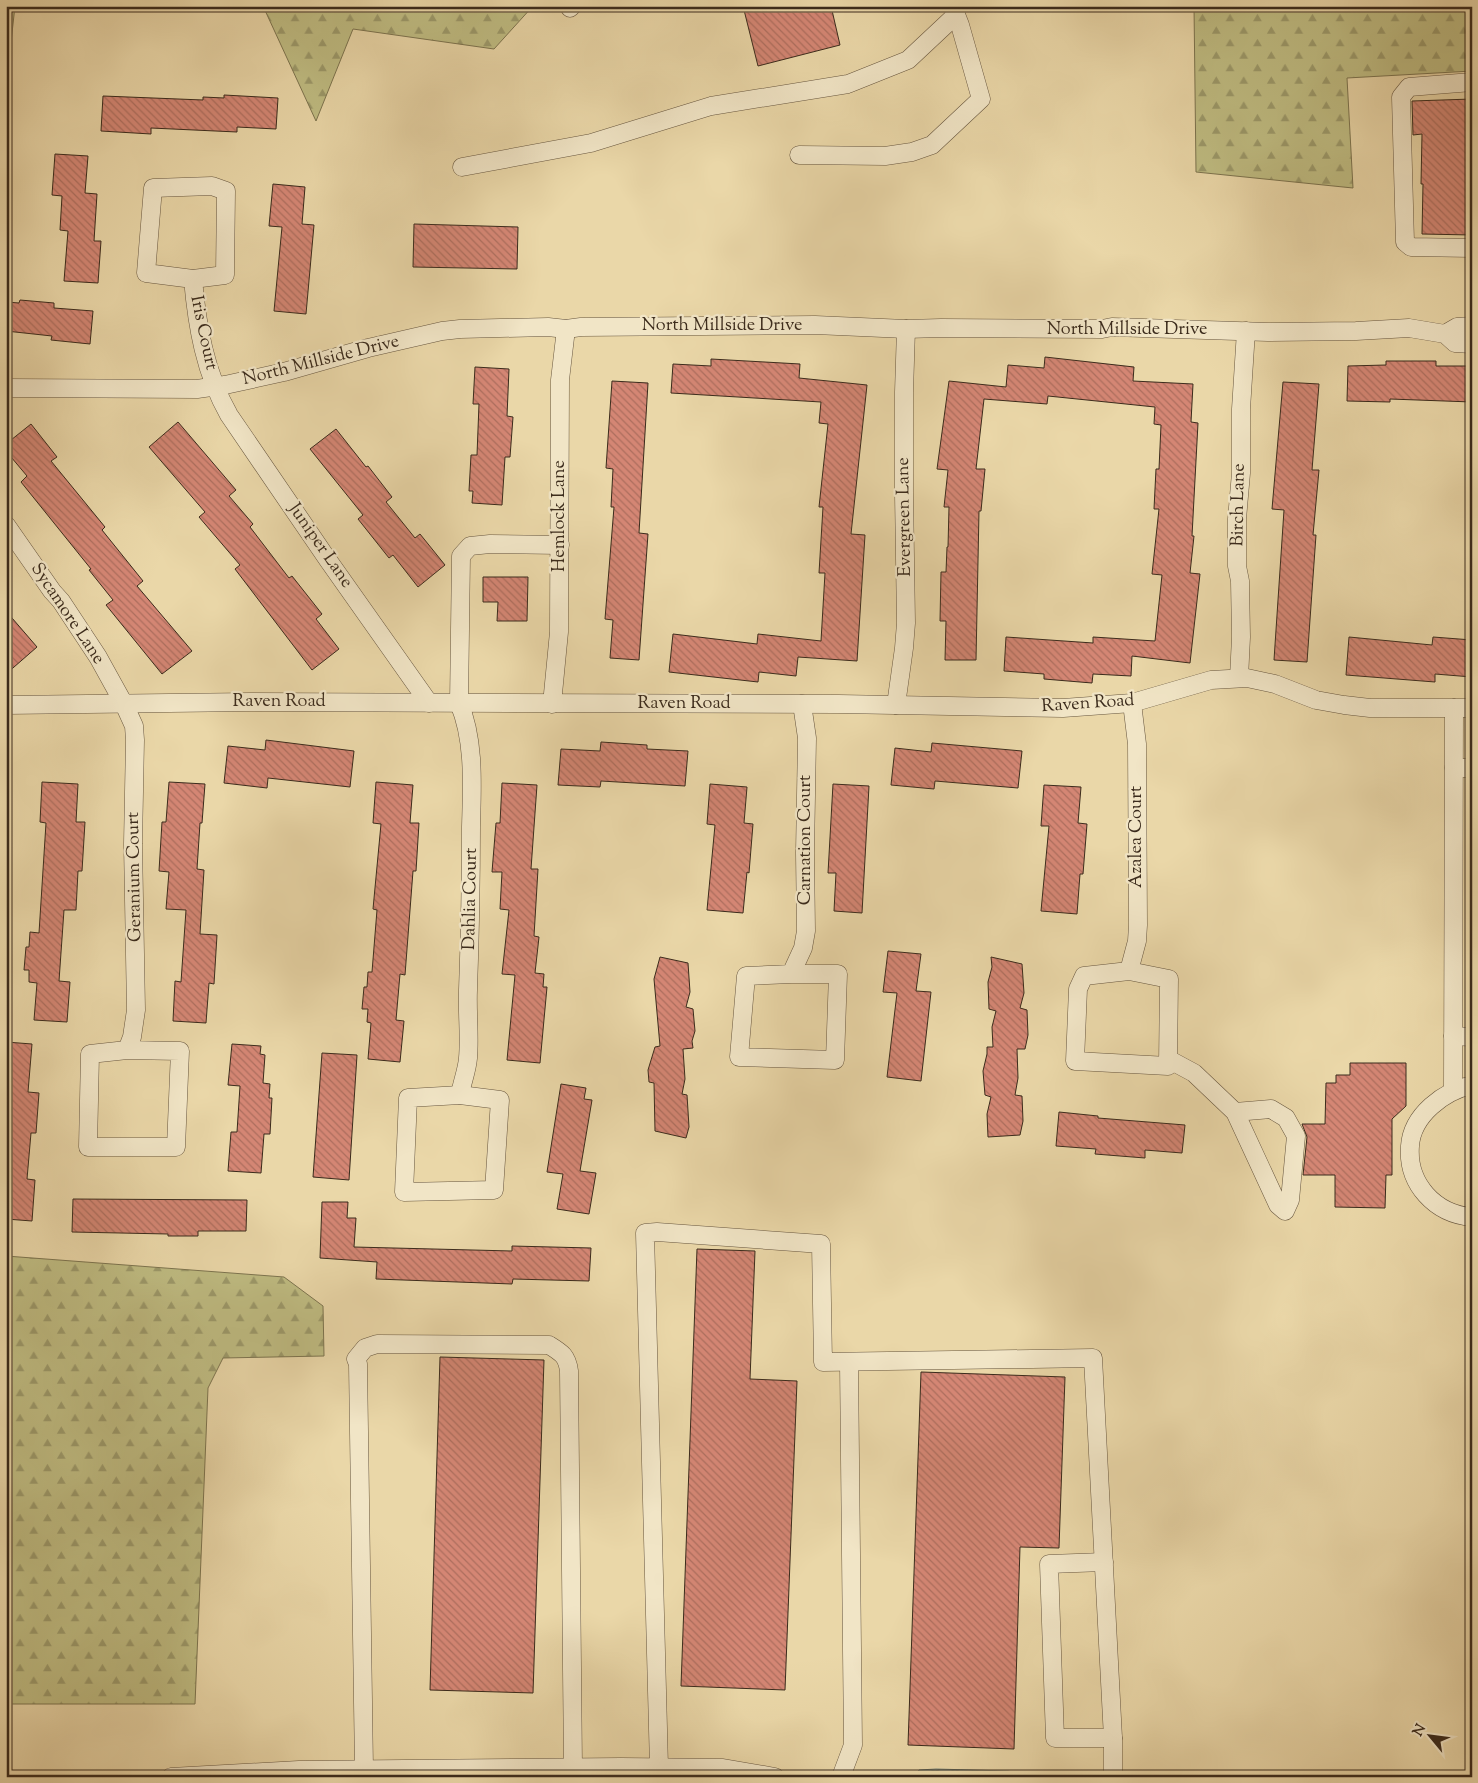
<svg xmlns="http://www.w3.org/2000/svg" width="1478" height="1783" font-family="'Sorts Mill Goudy',serif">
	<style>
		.forest { fill: url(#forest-firs); stroke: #7d744f }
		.water { fill: url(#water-waves); stroke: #738074 }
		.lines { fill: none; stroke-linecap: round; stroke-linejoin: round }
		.shore { stroke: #6a7266; stroke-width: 1 }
		.building { fill: url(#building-back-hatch); stroke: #3b2b1c }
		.minor-casing { stroke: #67563f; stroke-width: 19 }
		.minor { stroke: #f1e5c6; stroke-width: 18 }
		.labels { text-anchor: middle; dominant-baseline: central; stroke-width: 4.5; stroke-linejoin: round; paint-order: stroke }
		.street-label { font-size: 18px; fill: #3b2b1c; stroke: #f1e5c6 }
	</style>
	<defs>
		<pattern id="forest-firs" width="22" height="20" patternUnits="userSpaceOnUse" patternTransform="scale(1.25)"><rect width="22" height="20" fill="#bfbc82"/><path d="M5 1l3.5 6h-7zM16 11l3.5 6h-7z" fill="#9c996a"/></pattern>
		<pattern id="water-waves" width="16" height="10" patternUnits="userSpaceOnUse" patternTransform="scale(1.25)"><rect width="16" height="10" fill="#99b8af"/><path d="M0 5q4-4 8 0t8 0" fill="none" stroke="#7e968e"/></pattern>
		<pattern id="building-back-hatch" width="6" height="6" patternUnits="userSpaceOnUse" patternTransform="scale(1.25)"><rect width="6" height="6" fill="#d48674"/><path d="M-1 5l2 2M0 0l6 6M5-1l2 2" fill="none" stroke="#ad6e5e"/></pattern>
	</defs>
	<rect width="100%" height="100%" fill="#ead7a8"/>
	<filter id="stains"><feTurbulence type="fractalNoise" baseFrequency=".004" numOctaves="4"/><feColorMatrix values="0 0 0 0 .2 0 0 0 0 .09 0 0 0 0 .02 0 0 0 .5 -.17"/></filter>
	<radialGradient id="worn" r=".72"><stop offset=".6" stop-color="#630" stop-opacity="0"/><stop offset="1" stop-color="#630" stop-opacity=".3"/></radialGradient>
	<!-- forest -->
	<g class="forest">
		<path d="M6 6H15L7 78H6Z"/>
		<path d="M263 6H533L494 49 353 29 316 121Z"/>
		<path d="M1194 6H1472V71L1347 78 1353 188 1196 172Z"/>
		<path d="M6 1256 284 1277 323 1306 324 1356 223 1358 208 1388 195 1704H6Z"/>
	</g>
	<!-- water -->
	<path class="water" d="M936 1769 1008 1771 1041 1777H914L919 1770Z"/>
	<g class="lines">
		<!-- shore -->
		<path class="shore" d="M920 1777 937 1774 1015 1777"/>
	</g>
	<!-- building -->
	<g class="building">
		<path d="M743 6H831L840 45 758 66Z"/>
		<path d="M224 95 278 98 276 129 237 127V132L151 128V134L101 131 103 96 203 100V97L224 98Z"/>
		<path d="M1472 99V235L1422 234 1423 184H1421L1422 134 1413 135 1412 101Z"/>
		<path d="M55 154 88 156 85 193 97 194 94 241H101L98 283 64 281 68 231 60 230 62 196 52 195Z"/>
		<path d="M273 184 305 187 302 224 314 225 306 314 274 311 282 227 269 226Z"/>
		<path d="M414 224 518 227 517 269 413 267Z"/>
		<path d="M20 300 54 303V308L93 311 90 344 51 340 52 336 6 331V302L19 303Z"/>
		<path d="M1045 357 1134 367 1133 381 1193 384 1191 422 1198 423 1192 536H1194L1190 573 1200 574 1190 663 1132 656 1131 676 1093 674 1092 683 1044 679V674L1004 671 1006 637 1093 643V637L1155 641 1162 575 1152 574 1159 509H1154L1156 469H1159L1161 425 1154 424 1155 407 1048 396 1047 404 984 399 976 469H985L981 511H979L976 660H945L946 621H940L941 572H946L947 547H948L949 507H944L948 470 937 469 949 381 1006 387 1008 365 1044 368Z"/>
		<path d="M711 359 800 364 799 378 867 385 851 534 865 535 857 661 798 657 796 676 759 672 758 682 669 672 673 634 757 644 758 634 821 641 825 573H819L823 507H819L828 424 819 423 821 402 671 393 673 364 711 366Z"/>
		<path d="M1386 361H1436V366H1472V402L1390 399V402L1347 401 1348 366 1386 365Z"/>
		<path d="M475 367 509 369 507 416 513 417 510 457H505L502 505 472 503 473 491H469L471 455H477L479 404H473Z"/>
		<path d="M612 381 648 383 639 533 648 534 639 660 610 658 613 620 605 619 614 507H611L613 469 606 468Z"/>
		<path d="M1283 382 1319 384 1312 470H1319L1313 535H1316L1307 662 1274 660 1284 510 1272 509Z"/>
		<path d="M178 422 236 490 229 496 253 524 250 527 289 578 292 576 322 614 316 619 339 649 312 670 235 569 240 565 199 517 205 512 149 447Z"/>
		<path d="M31 424 57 457 51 461 105 527 102 530 143 581 137 586 192 651 162 674 106 605 113 600 89 570 91 569 21 482 27 476 6 451V444Z"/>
		<path d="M336 429 366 467 368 466 392 497 386 502 415 538 420 534 445 565 418 587 393 555 389 558 358 519 363 515 310 449Z"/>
		<path d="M483 577H528L527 621H497L498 602H483Z"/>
		<path d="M6 611 37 647 6 674Z"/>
		<path d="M1349 637 1432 645 1433 637 1472 640V677L1435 674V682L1346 675Z"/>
		<path d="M266 740 354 751 350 787 268 778 267 788 224 783 228 746 265 750Z"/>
		<path d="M601 742 647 745V749L688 751 685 786 601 781 600 787 558 785 561 749 600 751Z"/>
		<path d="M932 743 1022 751 1018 788 935 781 934 789 891 785 895 748 931 752Z"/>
		<path d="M42 782 78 784 76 822H85L82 871H78L76 910H64L59 981 70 982 67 1022 34 1020 37 983 29 982V970H24L26 947H29L30 932 39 933 46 823 40 822Z"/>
		<path d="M169 782 205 784 202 823H200L197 869 204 870 200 934 217 935 214 984 209 983 206 1023 173 1021 175 981 181 982 186 910 166 909 169 872 159 871 162 822H166Z"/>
		<path d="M376 782 413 785 410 823H419L416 871H413L405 975 400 974 396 1020 404 1021 400 1062 368 1059 371 1023 367 1022 368 1009H362L364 987H367L368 972H372L377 910 373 909 381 824 373 823Z"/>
		<path d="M502 783 537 785 531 869H538L534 936 539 937 535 973 544 974 543 987H547L540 1063 507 1060 515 975 502 974 509 910 500 909 502 872H492L496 823H500Z"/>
		<path d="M710 784 747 787 744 823 753 824 749 873 747 872 743 913 707 910 715 825 707 824Z"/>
		<path d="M833 784 869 786 862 913 834 911 836 873H828Z"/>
		<path d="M1044 785 1081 787 1078 823 1087 824 1083 874H1080L1077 914 1041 911 1049 826H1041Z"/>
		<path d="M888 951 921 954 916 991 931 992 921 1081 887 1077 897 993 883 992Z"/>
		<path d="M660 957 688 963 690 992 686 1007 693 1009 695 1031 692 1041 693 1048 683 1049 685 1079 682 1094 687 1095 689 1127 686 1138 655 1131 654 1083 649 1082 648 1070 655 1047 660 1046 654 979Z"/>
		<path d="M991 957 1022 964 1024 993 1020 1008 1027 1010 1028 1035 1025 1049H1017L1018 1078 1015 1095 1022 1096 1023 1121 1020 1135 988 1137 987 1114 991 1097 985 1095 983 1071 987 1054V1047H993L992 1027 996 1011 989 1009 988 982 992 967Z"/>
		<path d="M6 1042 32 1044 28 1092 39 1093 36 1133H31L27 1179 35 1180 32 1221 6 1219Z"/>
		<path d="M232 1044 261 1046 260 1054 265 1055 263 1083 270 1084 269 1098H272L270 1134H264L261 1173 228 1171 231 1132H237L240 1086 228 1085Z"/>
		<path d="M322 1053 357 1055 349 1180 313 1177Z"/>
		<path d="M1350 1063H1406V1106L1392 1119V1175H1386L1385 1208 1335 1207V1175H1303L1307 1137 1302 1124H1325L1326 1083H1336V1075H1350Z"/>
		<path d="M561 1084 586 1088 584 1099 592 1100 580 1171 596 1173 589 1214 557 1209 563 1174 547 1172Z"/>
		<path d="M1059 1112 1098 1116V1118L1185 1125 1182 1153 1145 1150V1158L1095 1154 1096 1149 1056 1146Z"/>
		<path d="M73 1199 247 1200 246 1231H198V1236H168V1234L72 1232Z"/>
		<path d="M322 1202H348L347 1218H356L354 1247 512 1251V1246L591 1248 589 1281 513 1279 512 1284 376 1279 377 1262 320 1258Z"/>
		<path d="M697 1249 755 1251 750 1379 797 1381 785 1690 681 1686Z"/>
		<path d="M440 1357 544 1360 533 1693 430 1690Z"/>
		<path d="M921 1372 1065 1377 1059 1548 1020 1547 1014 1749 908 1745Z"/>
	</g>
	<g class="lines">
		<!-- minor casing -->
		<g class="minor-casing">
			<g id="minor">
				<path d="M570 8 572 6"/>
				<path d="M1472 82 1409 87 1401 97 1405 242 1411 247 1472 248"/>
				<path d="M799 155 885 156 912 152 932 145 981 99 960 25 953 7"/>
				<path d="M462 167 591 143 711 106 848 84 908 60 956 15"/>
				<path d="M212 186 226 191 225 275 193 279 146 273 153 188Z"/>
				<path d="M193 279C197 326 205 373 229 415L328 560 429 703"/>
				<path d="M1445 334 1457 327 1472 326"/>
				<path d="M6 388 197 389 225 385 284 372 368 348 442 331 460 329 548 327 566 329 581 327 815 325 906 329 941 328 1102 329 1112 327 1268 332 1356 331 1409 328 1445 334 1455 343 1472 344"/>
				<path d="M6 525 52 591 61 601 98 657 124 704 134 726 135 740 133 844 136 1010 132 1037 127 1050 90 1054 88 1147H176L180 1051 127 1050"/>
				<path d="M1239 678 1241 637 1240 581 1237 566V519L1241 473V409L1246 331"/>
				<path d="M552 704 559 632 560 380 566 329"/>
				<path d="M6 705 250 702 839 704 1063 708 1132 703 1211 680 1247 678 1275 684 1316 700 1344 705 1370 708H1472"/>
				<path d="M896 705 904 648 906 623 904 493V392L906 329"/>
				<path d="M1454 768H1472"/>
				<path d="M1129 971 1169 979 1168 1066 1075 1061 1078 989 1084 976 1129 971 1137 941 1138 925 1137 744 1132 703"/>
				<path d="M791 974H838L835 1060 739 1057 746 976 791 974 803 948 806 931 805 853 807 738 802 704"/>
				<path d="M1453 1036 1472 1037"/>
				<path d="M1168 1059 1194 1073 1235 1112 1278 1205 1285 1211 1290 1200 1296 1136 1286 1118 1271 1109 1235 1112"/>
				<path d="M1472 1085C1444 1091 1412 1115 1410 1146 1407 1184 1435 1214 1472 1217"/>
				<path d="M1453 1090 1454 708"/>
				<path d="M460 1095C462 1082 467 1071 468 1058 470 1036 467 1013 468 990 470 935 471 881 471 827 472 786 475 741 459 703L461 556 470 546 490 544 560 545"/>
				<path d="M460 1095 500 1100 494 1190 404 1192 408 1098Z"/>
				<path d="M1104 1562 1049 1564 1055 1738H1113"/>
				<path d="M659 1767 645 1233 657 1232 821 1244 823 1362 1093 1358 1113 1738V1777"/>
				<path d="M364 1769 358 1364 356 1359 365 1348 377 1344 549 1345C562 1353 567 1356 569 1371L573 1767"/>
				<path d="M171 1777 299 1770 621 1767 723 1768 775 1777"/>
				<path d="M841 1777 853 1745 849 1363"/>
			</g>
		</g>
		<!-- minor -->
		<use href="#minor" class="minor"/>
	</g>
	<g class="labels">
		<!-- street labels -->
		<g class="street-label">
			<text x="722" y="326">North Millside Drive</text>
			<text x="1127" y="330">North Millside Drive</text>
			<text transform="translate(203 333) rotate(78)">Iris Court</text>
			<text transform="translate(321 361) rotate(-14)">North Millside Drive</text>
			<text transform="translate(1239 505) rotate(-89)">Birch Lane</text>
			<text transform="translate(560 516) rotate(-90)">Hemlock Lane</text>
			<text transform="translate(905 517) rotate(-91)">Evergreen Lane</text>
			<text transform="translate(320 546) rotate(55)">Juniper Lane</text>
			<text transform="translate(67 614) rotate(56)">Sycamore Lane</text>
			<text x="279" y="702">Raven Road</text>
			<text x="684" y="704">Raven Road</text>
			<text transform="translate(1088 704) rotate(-4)">Raven Road</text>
			<text transform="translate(1137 837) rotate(-90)">Azalea Court</text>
			<text transform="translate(806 840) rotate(-90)">Carnation Court</text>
			<text transform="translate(135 877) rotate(-91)">Geranium Court</text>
			<text transform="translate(471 899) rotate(-89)">Dahlia Court</text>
		</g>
	</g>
	<!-- margin -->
	<rect width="1478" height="1783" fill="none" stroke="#ead7a8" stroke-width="25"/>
	<rect x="8" y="8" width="1463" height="1768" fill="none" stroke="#3b2b1c" stroke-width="2.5"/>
	<rect x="12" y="12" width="1453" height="1758" fill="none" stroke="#3b2b1c"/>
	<!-- north arrow -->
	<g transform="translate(1430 1736) rotate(299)" stroke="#f1e5c6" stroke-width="4" paint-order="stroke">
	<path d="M0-4L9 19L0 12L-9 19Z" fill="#3b2b1c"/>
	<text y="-8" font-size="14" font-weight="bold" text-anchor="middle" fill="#3b2b1c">N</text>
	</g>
	<rect width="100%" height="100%" filter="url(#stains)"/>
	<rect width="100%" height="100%" fill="url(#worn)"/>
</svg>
